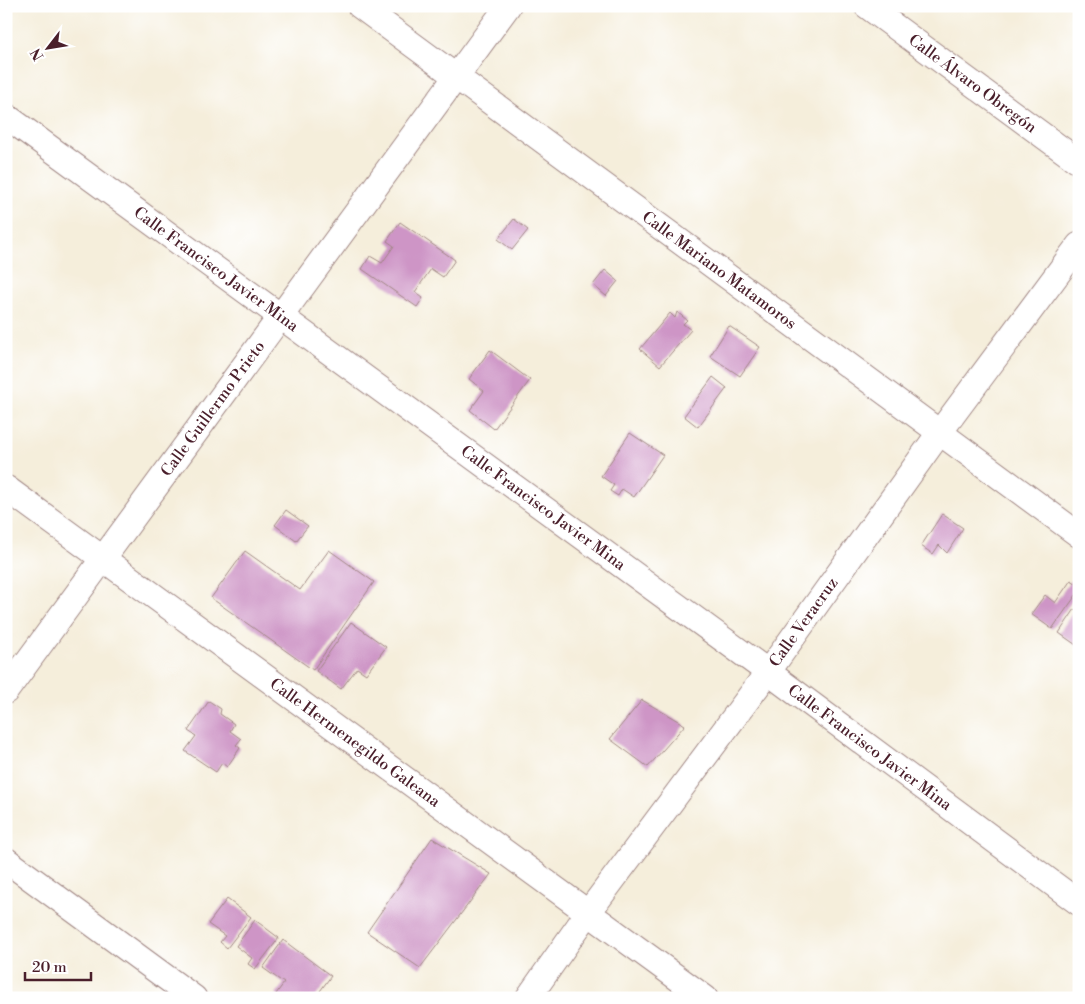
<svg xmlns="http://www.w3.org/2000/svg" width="1085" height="1004" font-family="'Libre Bodoni',serif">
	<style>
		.building { fill: #ce95c6 }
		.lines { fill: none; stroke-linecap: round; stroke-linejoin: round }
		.minor-casing { stroke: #a08683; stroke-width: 27 }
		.minor { stroke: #fff; stroke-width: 25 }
		.labels { text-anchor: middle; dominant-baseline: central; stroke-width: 5; stroke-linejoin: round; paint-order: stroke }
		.street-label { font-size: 16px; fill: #4a1f2b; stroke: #fff }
	</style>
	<rect width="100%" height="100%" fill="#fff"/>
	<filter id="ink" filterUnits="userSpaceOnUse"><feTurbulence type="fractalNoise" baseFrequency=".02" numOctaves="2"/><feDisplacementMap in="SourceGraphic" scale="10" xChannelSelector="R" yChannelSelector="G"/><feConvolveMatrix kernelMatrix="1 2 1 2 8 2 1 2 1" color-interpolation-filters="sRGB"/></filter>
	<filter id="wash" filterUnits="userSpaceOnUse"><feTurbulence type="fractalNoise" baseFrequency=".0096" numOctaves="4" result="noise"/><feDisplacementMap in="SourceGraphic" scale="20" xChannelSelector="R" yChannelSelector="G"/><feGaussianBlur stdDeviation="1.12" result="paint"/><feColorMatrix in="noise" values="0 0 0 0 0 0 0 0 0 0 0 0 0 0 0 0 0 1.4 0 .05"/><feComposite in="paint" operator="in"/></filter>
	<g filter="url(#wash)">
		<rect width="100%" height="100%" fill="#f5eedb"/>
		<g id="blocks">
			<!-- building -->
			<g class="building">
				<path d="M514 219 528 230 512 250 498 239Z"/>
				<path d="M400 222 455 260 443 277 431 269 415 292 423 298 417 307 362 269 370 256 382 263 394 246 387 241Z"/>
				<path d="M605 270 618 281 606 296 593 285Z"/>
				<path d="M677 312 687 320 683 324 691 330 660 366 640 349 670 313 675 318Z"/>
				<path d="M729 326 760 347 740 376 710 356Z"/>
				<path d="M490 350 530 380 494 429 470 410 484 391 469 379Z"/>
				<path d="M713 377 727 388 698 427 684 416Z"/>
				<path d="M630 433 663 455 634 497 622 489 618 496 610 491 614 485 601 476Z"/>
				<path d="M286 510 308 526 296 541 275 525Z"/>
				<path d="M942 514 963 528 947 553 939 545 933 554 921 546Z"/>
				<path d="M329 550 374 582 313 670 211 598 245 551 300 590Z"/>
				<path d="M1071 580 1079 585V591L1052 629 1031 614 1045 595 1055 603Z"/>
				<path d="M1075 609 1079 611V647L1059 633Z"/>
				<path d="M351 622 386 647 366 674 357 668 341 689 316 671Z"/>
				<path d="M642 700 685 725 648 767 610 739Z"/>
				<path d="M209 701 221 709 220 714 234 724 230 731 241 739 236 745 240 748 227 767 222 763 216 772 185 751 196 736 188 731Z"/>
				<path d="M432 838 491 874 420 968 367 932Z"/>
				<path d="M227 899 251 917 227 948 220 942 225 936 208 924Z"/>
				<path d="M255 920 279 938 255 969 248 964 252 958 236 946Z"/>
				<path d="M283 940 331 976 315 998H281L276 994 284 983 263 968Z"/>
			</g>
		</g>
	</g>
	<g filter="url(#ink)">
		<use href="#blocks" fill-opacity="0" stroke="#a08683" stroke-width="1"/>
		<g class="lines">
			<!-- minor casing -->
			<g class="minor-casing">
				<g id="minor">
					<path id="s1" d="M360 6 1079 535"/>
					<path id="s2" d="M867 6 1079 162"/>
					<path id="s3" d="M6 116 768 672 1079 903"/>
					<path id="s4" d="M6 488 705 998"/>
					<path id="s5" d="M6 691 508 6"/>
					<path d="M6 860 194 998"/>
					<path id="s6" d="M528 998 588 913 768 672 940 432 1079 245"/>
				</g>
			</g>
			<!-- minor -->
			<use href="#minor" class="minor"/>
		</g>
	</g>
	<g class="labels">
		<!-- street labels -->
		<g class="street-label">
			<text stroke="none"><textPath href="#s2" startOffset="131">Calle Álvaro Obregón</textPath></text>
			<text stroke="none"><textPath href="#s3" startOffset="260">Calle Francisco Javier Mina</textPath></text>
			<text stroke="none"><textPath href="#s1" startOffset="446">Calle Mariano Matamoros</textPath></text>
			<text stroke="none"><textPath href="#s5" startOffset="350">Calle Guillermo Prieto</textPath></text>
			<text stroke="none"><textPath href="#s3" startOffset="665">Calle Francisco Javier Mina</textPath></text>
			<text stroke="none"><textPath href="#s6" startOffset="466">Calle Veracruz</textPath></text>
			<text stroke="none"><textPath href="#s4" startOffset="432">Calle Hermenegildo Galeana</textPath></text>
			<text stroke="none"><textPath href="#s3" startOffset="1070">Calle Francisco Javier Mina</textPath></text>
		</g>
	</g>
	<!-- margin -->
	<rect width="1085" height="1004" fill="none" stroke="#fff" stroke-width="25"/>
	<!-- north arrow -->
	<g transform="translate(48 48) rotate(239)" stroke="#ffffff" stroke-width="4" paint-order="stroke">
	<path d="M0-4L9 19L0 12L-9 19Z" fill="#4a1f2b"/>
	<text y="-8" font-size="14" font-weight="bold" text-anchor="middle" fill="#4a1f2b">N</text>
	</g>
	<!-- scale -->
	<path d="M25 972v8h66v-8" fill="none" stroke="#4a1f2b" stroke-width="2.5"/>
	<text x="32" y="972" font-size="15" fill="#4a1f2b" stroke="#ffffff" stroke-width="4" paint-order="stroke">20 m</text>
</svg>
